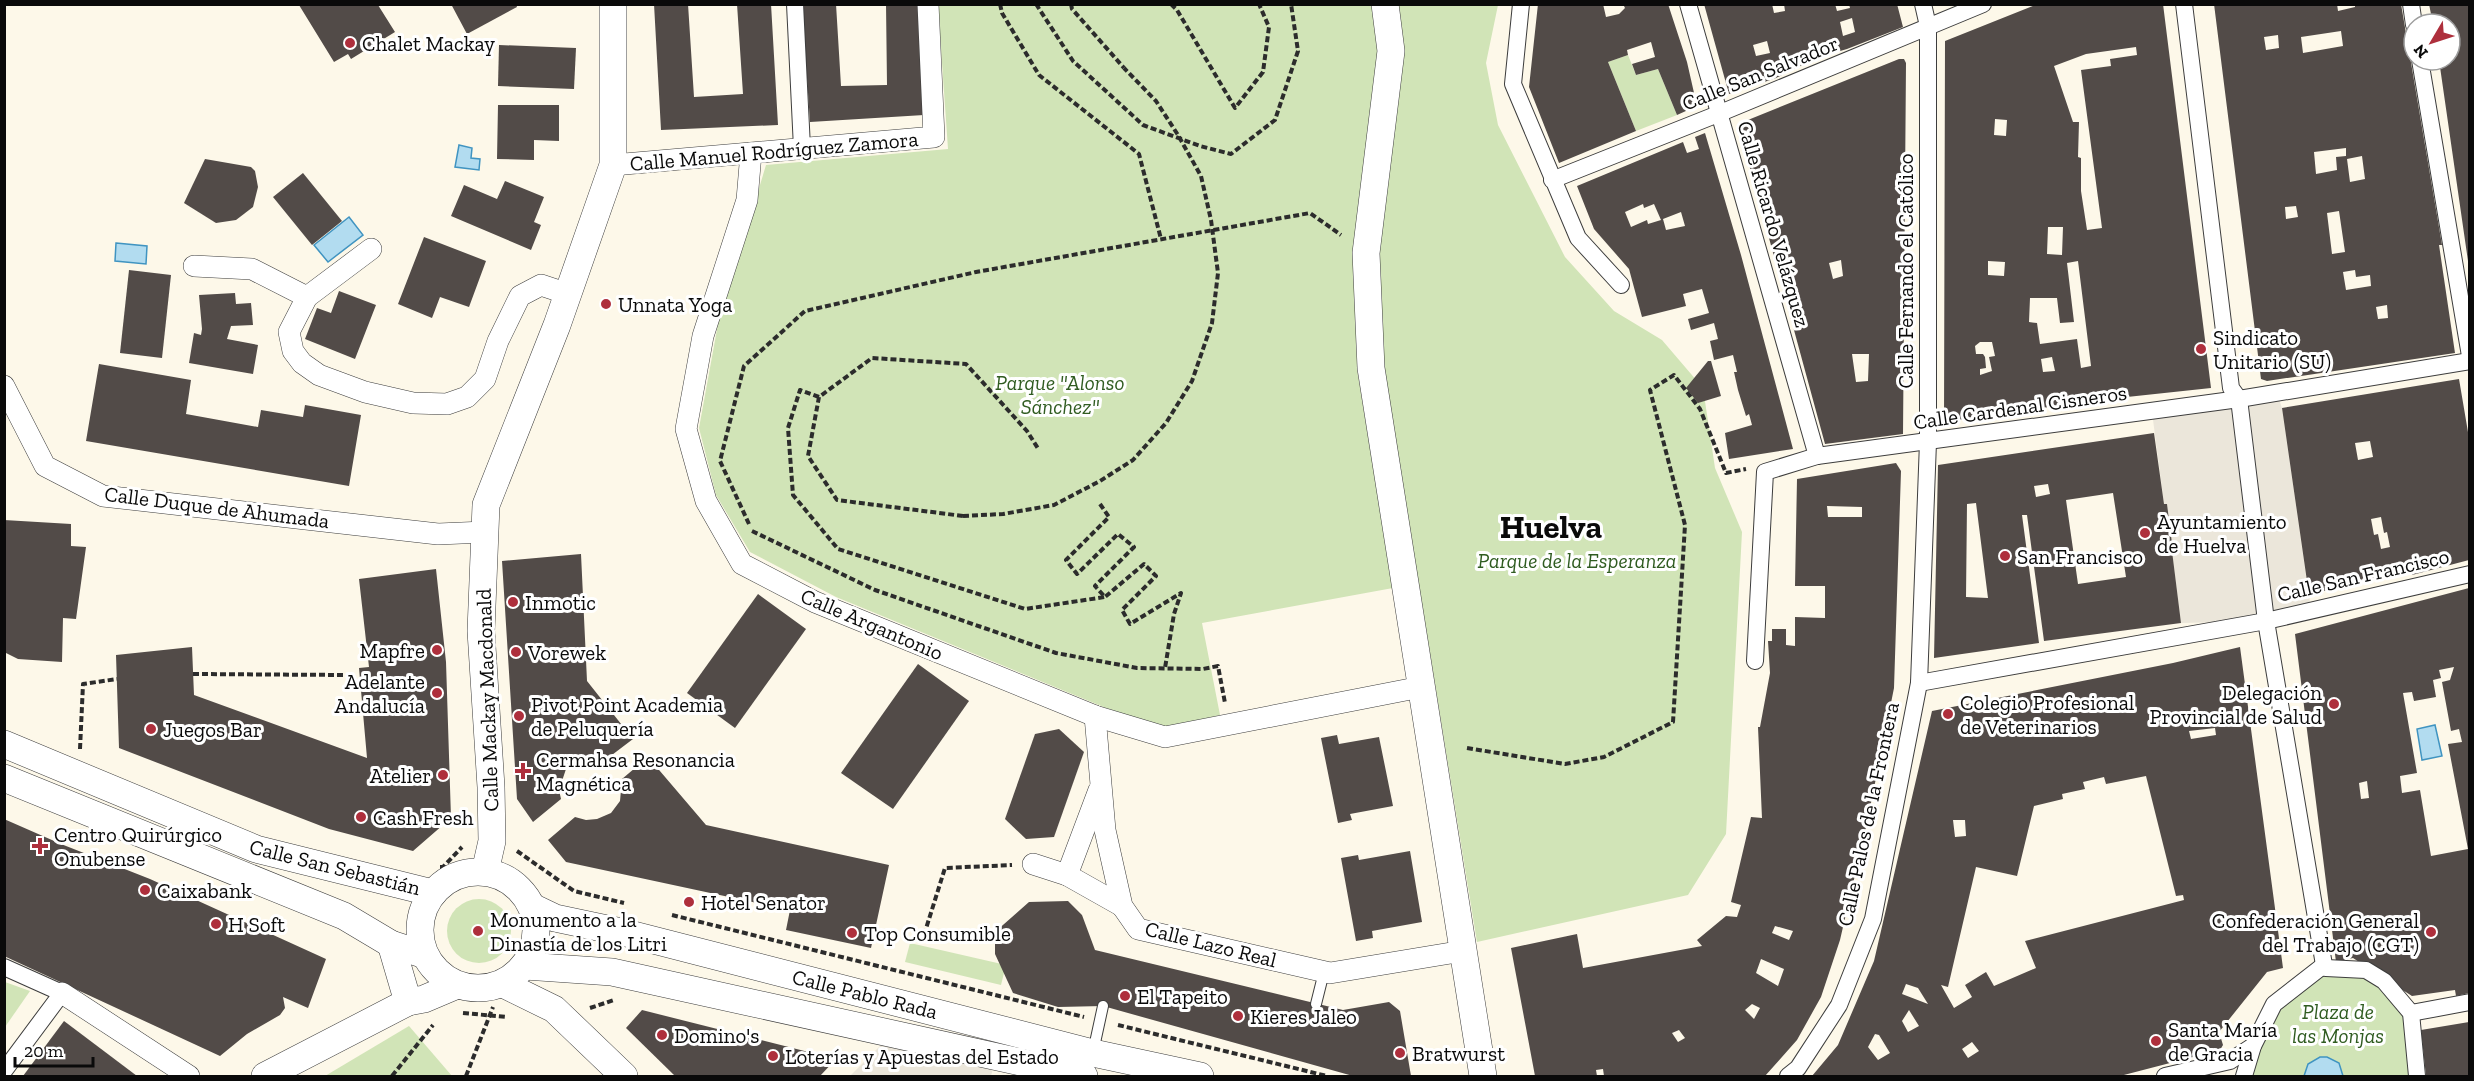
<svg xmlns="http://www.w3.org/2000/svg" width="2474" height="1081" font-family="'Zilla Slab',serif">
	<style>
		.green { fill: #d1e4b7 }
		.plaza { fill: #ebe6da }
		.water { fill: #b2dcf0; stroke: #4094c1; stroke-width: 1.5 }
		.building { fill: #524b48; fill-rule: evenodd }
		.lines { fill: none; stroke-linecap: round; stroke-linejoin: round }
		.service-casing { stroke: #3d3d3d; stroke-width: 12 }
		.pedestrian-casing { stroke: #3d3d3d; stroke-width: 18 }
		.minor-casing { stroke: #3d3d3d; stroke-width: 22 }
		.tertiary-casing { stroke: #3d3d3d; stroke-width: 28 }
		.path { stroke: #2c2c2c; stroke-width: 4; stroke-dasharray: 6 3; stroke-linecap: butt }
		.service { stroke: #fff; stroke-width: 10 }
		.pedestrian { stroke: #fff; stroke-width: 16 }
		.minor { stroke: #fff; stroke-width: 21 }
		.tertiary { stroke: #fff; stroke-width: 27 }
		.path-bridge { stroke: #2c2c2c; stroke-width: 4; stroke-dasharray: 6 3; stroke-linecap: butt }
		.poi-dot { fill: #ae2f3c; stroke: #fff; stroke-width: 2 }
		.labels { text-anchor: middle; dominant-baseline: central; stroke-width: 6; stroke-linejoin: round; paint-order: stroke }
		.poi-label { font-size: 21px; fill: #0a0a0a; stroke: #fff; text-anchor: start }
		.street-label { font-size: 21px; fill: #0a0a0a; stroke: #fff }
		.park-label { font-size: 21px; font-style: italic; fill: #305c21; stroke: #fff }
		.town-label { font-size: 33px; font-weight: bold; fill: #0a0a0a; stroke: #fff }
	</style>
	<rect width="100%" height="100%" fill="#fdf8e9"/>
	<!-- green -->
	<g class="green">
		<path d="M938 5H1374L1379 52 1355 249 1357 369 1393 588 1202 623 1220 715 1167 728 1106 708 836 597 750 552 716 495 699 428 718 324 766 165 948 149Z"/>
		<path d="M1397 5H1498L1486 63 1498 125 1565 257 1614 311 1662 340 1703 388 1715 468 1742 532 1726 834 1688 895 1477 942 1384 371 1378 252Z"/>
		<path d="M1628 55 1636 75 1658 69 1677 115 1636 131 1608 62Z"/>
		<circle cx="479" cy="931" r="32"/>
		<path d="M910 943 1006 965 1001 985 905 962Z"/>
		<path d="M2324 965 2366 970 2411 1013 2417 1076H2244L2274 1004Z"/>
		<path d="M5 982 30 991 5 1027 4 982Z"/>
		<path d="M409 1026 452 1076H325Z"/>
	</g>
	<!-- plaza -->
	<g class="plaza">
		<path d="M2277 393 2282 408 2311 610 2266 621 2181 623 2172 551 2173 550 2167 504H2164L2152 412Z"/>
		<path d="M892 1034 996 1057 991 1076H850Z"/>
	</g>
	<!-- water -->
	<g class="water">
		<path d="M459 145 472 148 471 158 480 159 479 170 455 167Z"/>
		<path d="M349 217 363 235 328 262 314 245Z"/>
		<path d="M116 243 147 246 146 264 115 261Z"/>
		<path d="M2435 725 2442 756 2422 760 2417 729Z"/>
		<path d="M2320 1057H2327L2339 1063 2343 1076H2304L2308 1064Z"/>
	</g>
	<!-- building -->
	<g class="building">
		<path d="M451 4H516L517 7 467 34Z"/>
		<path d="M654 4H688L694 97 743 94 737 4H771L778 125 661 130Z"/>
		<path d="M802 4H836L841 86 887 85 886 4H919L924 115 810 122Z"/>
		<path d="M1538 4H1603L1606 17 1619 14 1625 8 1623 4H1668L1687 62 1697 106 1677 115 1658 69 1636 75 1632 64 1655 57 1651 42 1627 50 1628 55 1608 62 1636 131 1559 163 1529 87Z"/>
		<path d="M1704 4H1772L1774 13 1785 11 1784 4H1835L1837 11 1850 8 1849 4H1897L1903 27 1847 49 1830 54 1829 52 1776 78 1729 94ZM1852 18 1855 32 1843 36 1840 22ZM1767 41 1770 53 1756 56 1753 45Z"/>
		<path d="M2038 4H2163L2211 388 2099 400 1944 422 1945 41ZM2136 47 2137 55 2110 59 2111 66 2081 70 2102 228 2087 230 2081 191V158L2078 157 2079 122H2073L2054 66 2086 54ZM1995 119 2007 120 2006 136 1994 135ZM2048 227H2063L2062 255 2047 254ZM1988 261 2005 262 2004 276 1988 275ZM2078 261 2091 366 2081 368 2077 339 2040 344 2037 323 2029 322 2030 298H2057L2060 323 2074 322 2067 263ZM1980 342H1992L1995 356 1989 357 1992 371 1980 375V369L1986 368 1985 357 1983 354H1976L1975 346ZM2052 357 2055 371 2043 372 2041 359Z"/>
		<path d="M2214 4H2337L2338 11 2355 7V4H2401L2442 245H2439L2455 353 2267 381 2261 379ZM2341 31 2343 46 2303 53 2301 37ZM2278 35 2279 48 2266 50 2264 37ZM2346 148V156L2336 157 2337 170 2316 174 2314 152ZM2362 156 2365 179 2350 182 2347 159ZM2296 206 2298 217 2286 219 2285 207ZM2339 211 2345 252 2332 254 2327 213ZM2355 270 2356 277 2370 275 2371 286 2346 290 2343 272ZM2387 305 2388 318 2378 319 2376 307Z"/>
		<path d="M2429 4H2469V268L2439 60H2450V24H2433Z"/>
		<path d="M299 5H378L395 32 351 59 348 54 334 62Z"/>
		<path d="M499 45 576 48 574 89 498 86Z"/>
		<path d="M1899 59H1904L1906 63 1903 434 1825 444 1738 124ZM1841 260 1843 276 1833 279 1829 263ZM1852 354H1869L1868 381 1856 382Z"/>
		<path d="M498 105H559V141L534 140V160L497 159Z"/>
		<path d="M1705 133 1741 255 1793 449 1729 459 1725 433 1752 425 1749 414 1746 416 1738 390 1734 372H1737L1733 355 1714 360 1710 341 1718 339 1714 323 1691 330 1688 319 1709 313 1702 289 1683 294 1686 306 1642 317 1629 269 1594 229 1577 186 1683 142 1687 153 1699 149 1695 137ZM1643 204 1644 208 1654 204 1661 220 1648 224 1647 220 1631 227 1625 212ZM1681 212 1685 226 1666 230 1663 219Z"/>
		<path d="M205 159 251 167 255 171 258 187 253 207 236 220 216 223 184 203Z"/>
		<path d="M303 173 342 221 312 245 273 197Z"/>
		<path d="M505 181 544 197 534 222 541 225 531 250 451 216 464 185 497 199Z"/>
		<path d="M424 237 486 261 469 307 440 297 432 318 398 304Z"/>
		<path d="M129 270 171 275 162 358 120 353Z"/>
		<path d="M339 291 376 305 355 359 305 339 317 308 331 313Z"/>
		<path d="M235 293 236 304 251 303 253 325 231 326 227 339 258 345 253 374 189 363 194 333 201 335 202 329 199 295Z"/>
		<path d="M1708 361H1711L1721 396 1698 403 1686 388Z"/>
		<path d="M99 364 191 380 186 414 258 427 261 410 303 417 305 405 361 415 349 486 86 441Z"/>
		<path d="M2459 379 2469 438V560L2412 575 2410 568 2309 595 2282 408ZM2370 441 2373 457 2358 460 2355 443ZM2381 517 2384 533 2387 532 2390 547 2381 549 2378 534 2374 535 2371 519Z"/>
		<path d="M2154 433 2164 504H2167L2173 551H2172L2181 623 2044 641 2027 515H2022L2039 643 1934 658 1938 465ZM2048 484 2050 494 2036 497 2034 486ZM2113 493 2126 577 2078 584 2066 500ZM1976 503 1988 598 1966 597 1967 504Z"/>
		<path d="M1896 463 1901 471 1894 688 1867 823 1840 940 1821 997 1797 1040 1765 1076H1604L1603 1069 1596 1070 1597 1076H1535L1511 948 1577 934 1583 968 1702 946 1697 940 1726 916 1737 917 1741 905 1731 902 1751 817 1762 818 1758 727H1760L1770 673 1768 641H1772V629H1786V645L1795 646V617L1825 618V586H1795L1797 479ZM1827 506 1862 507V517H1828ZM1775 926 1793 931 1789 940 1772 933ZM1761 959 1784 969 1778 986 1756 973ZM1752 1004 1760 1008 1754 1019 1745 1010ZM1679 1030 1685 1038 1678 1042 1672 1033Z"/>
		<path d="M4 520 71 524V546L86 547 76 619 63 618 62 662 18 659 4 652Z"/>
		<path d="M581 554 587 681 633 739 604 761 593 756 580 757 566 769 559 790 561 799 533 822 517 799 502 561Z"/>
		<path d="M436 569 446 662 451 818 413 851 329 829 119 748 116 655 192 647 194 695 367 758 359 668 369 667 359 579Z"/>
		<path d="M2469 588V993L2456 996 2455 990 2412 996 2353 958 2336 962 2295 634ZM2454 667 2450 680 2442 682 2451 731 2459 729 2462 742 2448 744 2468 849 2431 856 2420 790 2402 793 2400 776 2417 773 2403 693 2412 692 2414 701 2436 697 2433 680 2441 678 2439 670ZM2367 781 2369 798 2361 799 2359 783Z"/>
		<path d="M758 594 806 629 735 728 687 693Z"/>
		<path d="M2240 647 2283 968 2267 972 2219 1032 2223 1045 2220 1050 2120 1076H1812L1838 1045 1874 961 1932 711 2173 663ZM2215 728 2216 735 2191 739 2189 731ZM2146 776 2176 896 2183 895 2184 900 2025 941 2036 968 1994 986 1986 972 1965 985 1972 997 1954 1008 1941 985 1948 987 1976 867 2017 876 2034 806 2063 799 2062 794 2085 789 2083 782 2104 777 2106 784ZM1953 820H1965L1966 836 1955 837ZM1906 984 1918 988 1928 1004 1902 994ZM1909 1010 1919 1026 1908 1032 1902 1021ZM1875 1034 1879 1035 1890 1053 1878 1060 1868 1047ZM1972 1042 1979 1051 1968 1058 1962 1049Z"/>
		<path d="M918 664 969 701 893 809 841 773Z"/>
		<path d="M1059 729 1084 752 1054 837 1026 839 1005 819 1035 734Z"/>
		<path d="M1337 735 1339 744 1379 737 1393 806 1350 814 1352 820 1338 823 1321 738Z"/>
		<path d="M648 757 706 825 889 865 871 948 786 930 790 910 566 862 548 840 575 817 586 820 597 819 611 813 620 801 622 779Z"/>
		<path d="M4 819 61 844 150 879 326 959 308 1008 283 997 285 1008 280 1015 247 1034 220 1056 4 956Z"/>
		<path d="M1410 851 1422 922 1372 931 1373 938 1356 941 1341 858 1358 855 1359 860Z"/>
		<path d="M1068 901 1082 915 1095 950 1343 1010 1389 1002 1400 1011 1411 1076H1353L1103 1006 1058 1007 1013 993 995 954V932L1029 902Z"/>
		<path d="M642 1010 836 1059 820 1076H675L626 1028Z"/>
		<path d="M64 1021 137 1076H23Z"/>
		<path d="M2469 1022V1076H2426L2421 1030Z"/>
	</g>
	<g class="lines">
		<!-- service casing -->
		<g class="service-casing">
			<g id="service">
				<path d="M1316 1004 1324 972"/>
				<path d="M1093 1052 1103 1006"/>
			</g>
		</g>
		<!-- pedestrian casing -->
		<g class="pedestrian-casing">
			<g id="pedestrian">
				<path d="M795 4 802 148"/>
				<path d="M1521 4 1513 84 1578 238 1621 285"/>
				<path d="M1688 4 1817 456"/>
				<path d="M2184 4 2231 388 2239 399 2266 621 2324 965"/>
				<path d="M2411 4 2414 25"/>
				<path d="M2420 60 2470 356"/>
				<path d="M1552 180 1718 114 1983 4"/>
				<path d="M1755 661 1765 472 1817 456 2239 399 2470 361"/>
				<path d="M1919 683 2266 621 2470 574"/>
				<path d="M2324 965 2326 968 2366 970 2384 981 2411 1013 2417 1076"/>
				<path d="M4 967 62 993 4 1071"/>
				<path d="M2411 1013 2470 1002"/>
				<path d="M1788 1076 1798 1068 1839 1005 1873 919 1919 683 1928 442V26L1923 4"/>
				<path d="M2165 1076 2230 1061 2253 1046"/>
				<path d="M2244 1076 2253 1046 2274 1004 2324 965"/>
			</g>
		</g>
		<!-- minor casing -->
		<g class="minor-casing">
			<g id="minor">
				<path d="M751 153 747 200 703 336 686 429 706 501 742 564 815 602 1095 716 1165 737 1421 687"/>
				<path d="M613 165 934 137 928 4"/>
				<path d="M371 249 307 297 289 332 293 351 302 363 319 375 365 392 413 403 447 404 467 397 485 379 498 341 520 296 541 285 568 294"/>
				<path d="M194 266 252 269 307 297"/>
				<path d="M4 386 45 466 103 496 438 534 485 532"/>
				<path d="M1095 716 1105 830 1122 906 1138 929 1330 973 1463 951"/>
				<path d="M1033 864 1067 875 1099 790"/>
				<path d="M1067 875 1122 906"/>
				<path d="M62 993 189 1076"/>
			</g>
		</g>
		<!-- tertiary casing -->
		<g class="tertiary-casing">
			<g id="tertiary">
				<path d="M1385 4 1391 51 1366 253 1371 368 1483 1076"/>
				<path d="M4 744 256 849 433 893"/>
				<path d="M4 778 344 916 391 944 425 955"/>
				<circle cx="478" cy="930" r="58"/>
				<path d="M485 872 492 841 491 787 481 631 486 505 557 325 613 165V4"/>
				<path d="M532 907 555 918 626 933 1093 1053 1200 1076"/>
				<path d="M391 944 408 1002"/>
				<path d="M525 966 612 972 1084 1076"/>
				<path d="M503 984 554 1009 624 1076"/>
				<path d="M265 1076 408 1002 424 999 457 985"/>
			</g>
		</g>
		<!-- path -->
		<g class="path">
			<path d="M1000 4 1002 13 1039 75 1139 154 1161 239"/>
			<path d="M1036 4 1073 61 1143 125 1200 146 1231 154 1275 120 1298 51 1291 4"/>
			<path d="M1071 4 1072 9 1124 68"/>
			<path d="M1171 4 1177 10 1235 108 1263 72 1269 27 1259 4"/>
			<path d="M819 397 800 390 788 428 793 495 838 549 1025 609 1105 597"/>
			<path d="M1100 504 1109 517 1066 560 1077 574 1118 534 1134 547 1095 586 1105 597 1144 564 1156 576 1122 610 1130 624 1181 593 1174 614 1165 668"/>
			<path d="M963 516 837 500 808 456 819 397 872 358 966 364 1027 431 1039 450"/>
			<path d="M749 524 720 461 744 366 805 311 976 272 1310 213 1341 235"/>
			<path d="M752 531 875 590 1056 653 1137 668 1203 669 1218 666 1225 703"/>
			<path d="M193 674 344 675"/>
			<path d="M1467 748 1565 764 1604 757 1673 722 1685 525 1650 390 1674 375 1700 409 1726 473 1746 469"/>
			<path d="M80 749 83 684 117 679"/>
			<path d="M517 851 574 891 624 903"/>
			<path d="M440 867H443L462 847"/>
			<path d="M672 915 1084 1017"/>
			<path d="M924 935 945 868 1012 865"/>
			<path d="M590 1008 614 1000"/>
			<path d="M463 1013 507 1017"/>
			<path d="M1118 1025 1327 1076"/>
			<path d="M392 1076 433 1025"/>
			<path d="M466 1076 493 1007"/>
		</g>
		<!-- service -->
		<use href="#service" class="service"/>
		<!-- pedestrian -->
		<use href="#pedestrian" class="pedestrian"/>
		<!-- minor -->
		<use href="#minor" class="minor"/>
		<!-- tertiary -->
		<use href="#tertiary" class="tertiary"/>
		<!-- path-bridge -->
		<path class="path-bridge" d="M963 516 1003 514 1054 505 1100 481 1133 460 1166 423 1192 381 1212 323 1218 273 1211 220 1201 176 1178 135 1156 101 1124 68"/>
	</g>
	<!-- markers -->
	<g class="poi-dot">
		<circle cx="350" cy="43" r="6"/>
		<circle cx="606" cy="304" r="6"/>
		<circle cx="2201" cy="349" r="6"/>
		<circle cx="2145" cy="533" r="6"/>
		<circle cx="2005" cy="556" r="6"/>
		<circle cx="513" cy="602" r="6"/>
		<circle cx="437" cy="650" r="6"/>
		<circle cx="516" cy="652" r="6"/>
		<circle cx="437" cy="693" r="6"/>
		<circle cx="2334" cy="704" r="6"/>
		<circle cx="1948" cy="714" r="6"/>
		<circle cx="519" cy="716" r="6"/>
		<circle cx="151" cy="729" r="6"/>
		<path d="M520 762h6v6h6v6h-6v6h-6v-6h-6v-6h6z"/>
		<circle cx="443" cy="775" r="6"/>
		<circle cx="361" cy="817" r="6"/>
		<path d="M37 837h6v6h6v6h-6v6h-6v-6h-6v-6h6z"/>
		<circle cx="145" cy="890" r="6"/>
		<circle cx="689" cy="902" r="6"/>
		<circle cx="216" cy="924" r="6"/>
		<circle cx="478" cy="931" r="6"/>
		<circle cx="2431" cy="932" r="6"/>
		<circle cx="852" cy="933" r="6"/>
		<circle cx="1125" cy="996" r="6"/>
		<circle cx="1238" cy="1016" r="6"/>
		<circle cx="662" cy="1035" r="6"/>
		<circle cx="2156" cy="1041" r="6"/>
		<circle cx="1400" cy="1053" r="6"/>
		<circle cx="773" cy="1056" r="6"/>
	</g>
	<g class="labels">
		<!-- poi labels -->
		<g class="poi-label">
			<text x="362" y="43">Chalet Mackay</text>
			<text x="618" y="304">Unnata Yoga</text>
			<text x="2213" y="337">Sindicato<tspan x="2213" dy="24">Unitario (SU)</tspan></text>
			<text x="2157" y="521">Ayuntamiento<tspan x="2157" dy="24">de Huelva</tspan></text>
			<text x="2017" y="556">San Francisco</text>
			<text x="525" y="602">Inmotic</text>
			<text x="425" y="650" text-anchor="end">Mapfre</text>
			<text x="528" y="652">Vorewek</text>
			<text x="425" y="681" text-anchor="end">Adelante<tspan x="425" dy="24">Andalucía</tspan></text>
			<text x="2322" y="692" text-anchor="end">Delegación<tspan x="2322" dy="24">Provincial de Salud</tspan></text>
			<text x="1960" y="702">Colegio Profesional<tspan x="1960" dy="24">de Veterinarios</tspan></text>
			<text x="531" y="704">Pivot Point Academia<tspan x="531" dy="24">de Peluquería</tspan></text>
			<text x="163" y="729">Juegos Bar</text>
			<text x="536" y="759">Cermahsa Resonancia<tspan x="536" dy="24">Magnética</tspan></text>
			<text x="431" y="775" text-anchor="end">Atelier</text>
			<text x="373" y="817">Cash Fresh</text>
			<text x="54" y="834">Centro Quirúrgico<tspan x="54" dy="24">Onubense</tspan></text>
			<text x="157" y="890">Caixabank</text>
			<text x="701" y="902">Hotel Senator</text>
			<text x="490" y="919">Monumento a la<tspan x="490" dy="24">Dinastía de los Litri</tspan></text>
			<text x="2419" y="920" text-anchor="end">Confederación General<tspan x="2419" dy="24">del Trabajo (CGT)</tspan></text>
			<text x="228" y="924">H Soft</text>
			<text x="864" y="933">Top Consumible</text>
			<text x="1137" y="996">El Tapeito</text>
			<text x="1250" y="1016">Kieres Jaleo</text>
			<text x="2168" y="1029">Santa María<tspan x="2168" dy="24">de Gracia</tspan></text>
			<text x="674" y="1035">Domino's</text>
			<text x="1412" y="1053">Bratwurst</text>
			<text x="785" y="1056">Loterías y Apuestas del Estado</text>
		</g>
		<!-- street labels -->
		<g class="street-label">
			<text transform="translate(1760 73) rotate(-22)">Calle San Salvador</text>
			<text transform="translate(774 151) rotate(-5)">Calle Manuel Rodríguez Zamora</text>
			<text transform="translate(1774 224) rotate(74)">Calle Ricardo Velázquez</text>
			<text transform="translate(1905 271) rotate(-90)">Calle Fernando el Católico</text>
			<text transform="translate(2020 407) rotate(-8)">Calle Cardenal Cisneros</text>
			<text transform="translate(217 507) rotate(7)">Calle Duque de Ahumada</text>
			<text transform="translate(2363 575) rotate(-13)">Calle San Francisco</text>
			<text transform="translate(872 624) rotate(23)">Calle Argantonio</text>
			<text transform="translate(487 700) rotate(-92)">Calle Mackay Macdonald</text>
			<text transform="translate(1868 814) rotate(-78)">Calle Palos de la Frontera</text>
			<text transform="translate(335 867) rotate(14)">Calle San Sebastián</text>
			<text transform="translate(1211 944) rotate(14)">Calle Lazo Real</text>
			<text transform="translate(865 994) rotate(14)">Calle Pablo Rada</text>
		</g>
		<!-- park labels -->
		<g class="park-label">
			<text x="1060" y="382">Parque "Alonso<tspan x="1060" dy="24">Sánchez"</tspan></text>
			<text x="1577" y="560">Parque de la Esperanza</text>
			<text x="2338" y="1011">Plaza de<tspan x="2338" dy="24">las Monjas</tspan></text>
		</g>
		<!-- town labels -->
		<g class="town-label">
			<text x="1551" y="526">Huelva</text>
		</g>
	</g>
	<!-- border -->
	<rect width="2474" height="1081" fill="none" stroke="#0a0a0a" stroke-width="12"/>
	<!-- north arrow -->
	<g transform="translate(2432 42) rotate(231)"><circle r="28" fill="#ffffff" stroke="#9d9d9d" stroke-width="1.5"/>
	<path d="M0-4.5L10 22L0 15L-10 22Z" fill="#ae2f3c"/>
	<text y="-9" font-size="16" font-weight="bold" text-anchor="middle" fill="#0a0a0a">N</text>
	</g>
	<!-- scale -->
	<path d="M15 1057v9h78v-9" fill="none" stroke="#0a0a0a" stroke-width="3"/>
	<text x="24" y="1057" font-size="18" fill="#0a0a0a" stroke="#ffffff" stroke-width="4.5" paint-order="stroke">20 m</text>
</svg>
